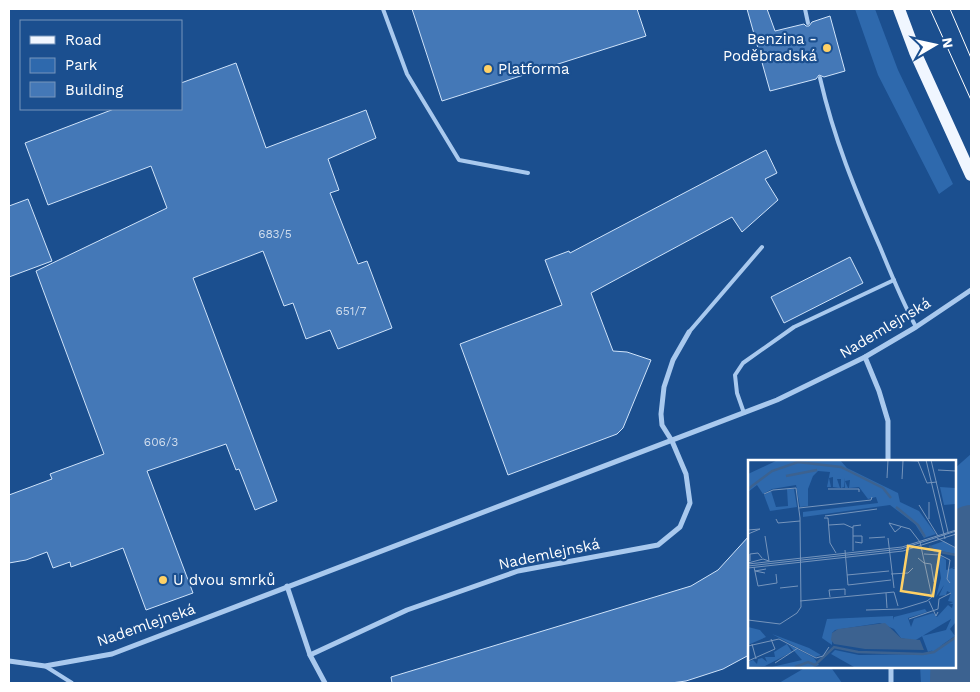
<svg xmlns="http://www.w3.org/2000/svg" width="980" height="692" font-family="'Work Sans',sans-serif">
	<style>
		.green { fill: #2e69ad }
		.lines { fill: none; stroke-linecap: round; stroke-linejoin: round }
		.river { stroke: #3c6290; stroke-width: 54 }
		.building { fill: #4478b7; stroke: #cfe3fa }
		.service { stroke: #a9c9ee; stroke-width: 4 }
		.minor { stroke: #a9c9ee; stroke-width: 5 }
		.primary { stroke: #f0f6ff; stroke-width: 12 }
		.tram { stroke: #fff; stroke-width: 1 }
		.poi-dot { fill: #ffd166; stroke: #1b4f8f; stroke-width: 2 }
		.labels { text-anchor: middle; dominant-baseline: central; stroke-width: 4.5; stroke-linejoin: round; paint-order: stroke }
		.number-label { font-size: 12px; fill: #d0dded }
		.poi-label { font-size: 15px; fill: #fff; stroke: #1b4f8f; text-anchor: start }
		.street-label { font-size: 15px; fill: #fff; stroke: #1b4f8f }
		.inset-river { fill: none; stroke: #3c6290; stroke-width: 2.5 }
		.inset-road { fill: none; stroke: #7695bc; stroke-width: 1 }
		.view { fill: #ffd166; fill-opacity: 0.15; stroke: #ffd166; stroke-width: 2.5 }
		.inset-edge { fill: none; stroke: #fff; stroke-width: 2.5 }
	</style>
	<rect width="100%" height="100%" fill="#1b4f8f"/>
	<!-- green -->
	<g class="green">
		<path d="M855 9H875L898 70 953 184 939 194 878 75Z"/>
		<path d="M971 454V506L963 524 954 562V469Z"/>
		<path d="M808 666H830L842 683H779Z"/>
		<path d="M920 666H943V683H921Z"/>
	</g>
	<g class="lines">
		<!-- river -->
		<path class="river" d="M957 683 960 574 971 532"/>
	</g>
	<!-- building -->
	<g class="building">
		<path d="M412 9H637L646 36 442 101Z"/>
		<path d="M747 9H767L775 31 804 24 806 26H809L812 22 830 16 845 71 824 77 819 75 816 79 770 91Z"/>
		<path d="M236 63 266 148 366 110 376 138 328 159 339 190 330 193 358 264 367 261 392 328 338 349 330 330 306 339 293 303 284 306 263 251 193 278 277 501 255 510 239 469 236 470 226 444 147 471 193 593 146 610 123 548 71 567 70 562 53 568 47 552 26 560 9 563V495L52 479 50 474 104 454 36 271 167 208 151 166 48 205 25 143 114 109H181V83Z"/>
		<path d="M766 150 777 173 765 179 778 200 742 232 732 217 591 293 613 351 627 352 651 360 623 428 617 434 508 475 460 344 562 305 545 260 569 251 570 253Z"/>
		<path d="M28 199 52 261 9 277V206Z"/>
		<path d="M850 257 863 283 784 323 771 297Z"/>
		<path d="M749 536V655L723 669 686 681 671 683H392L391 677 691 586 718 570Z"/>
	</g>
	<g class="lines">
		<!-- service -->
		<g class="service">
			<path d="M383 9 407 74 459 160 528 173"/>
			<path d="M805 9 808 23"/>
			<path d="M820 78C834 139 855 190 880 247 891 274 902 301 916 327"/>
			<path d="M689 332 762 247"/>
			<path d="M744 413 737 393 735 375 743 363 794 327 894 280"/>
			<path d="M45 666 72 683"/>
		</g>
		<!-- minor -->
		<g class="minor">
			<path d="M865 357 879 391 888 421V461"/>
			<path d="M287 586 310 655 325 683"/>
			<path d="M310 655 407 610 518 571 658 545 680 527 690 503 686 474 672 441 662 425 661 414 664 387 673 360 689 332"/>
			<path d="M9 661 45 666 112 654 777 400 865 357 916 327 971 290"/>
			<path d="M891 683V666"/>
		</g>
		<!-- primary -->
		<path class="primary" d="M899 9 915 52 971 175"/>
		<!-- tram -->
		<g class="tram">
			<path d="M930 9 971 100"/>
			<path d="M950 9 971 58"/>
		</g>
	</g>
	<!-- markers -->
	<g class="poi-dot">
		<circle cx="827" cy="48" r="5"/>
		<circle cx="488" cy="69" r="5"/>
		<circle cx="163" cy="580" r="5"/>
	</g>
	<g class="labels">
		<!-- number labels -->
		<g class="number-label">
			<text x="275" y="234">683/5</text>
			<text x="351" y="311">651/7</text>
			<text x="161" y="442">606/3</text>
		</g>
		<!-- poi labels -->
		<g class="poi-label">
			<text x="817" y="39" text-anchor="end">Benzina -<tspan x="817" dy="17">Poděbradská</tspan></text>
			<text x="498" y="69">Platforma</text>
			<text x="173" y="580">U dvou smrků</text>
		</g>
		<!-- street labels -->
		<g class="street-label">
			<text transform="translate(885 328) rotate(-31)">Nademlejnská</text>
			<text transform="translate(549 554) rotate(-12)">Nademlejnská</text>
			<text transform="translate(146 625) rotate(-19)">Nademlejnská</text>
		</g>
	</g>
	<!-- overview -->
	<g transform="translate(748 460)">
		<rect width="208" height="208" fill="#1b4f8f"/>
		<path d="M30 0H92L99 8 150 33 152 42 171 51 188 74 176 78 167 64 142 45 55 57V52L130 43 128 37 120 39 111 27 101 28 102 20 97 21 100 28H97L96 18V27L93 28V19H89L92 28 85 27V17L81 18 83 27H79L82 12 70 11 65 16 60 29V46L52 47 48 25 24 29 15 34 9 25 0 32V14ZM192 27 207 28V44L196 45ZM39 29H46L49 47 22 51 16 35 23 31 28 47 40 46ZM196 81 207 88V94L188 90 182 86ZM193 96 198 100V110L207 107 204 109H207V163L202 169 207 176 188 189 180 192 174 176 198 170 203 159 166 181 153 178 146 169 132 163 87 170 84 173V185L74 178 79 159 145 156V160L146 157 177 149 179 152 160 158 163 167 166 159 185 153 189 157 200 145 204 148 205 144H201L205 142 200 141 203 133 199 131 198 135 191 136 196 125 188 137 193 118 190 98ZM0 167 12 170 18 177 0 185ZM24 174 61 188 73 195 67 197ZM207 178V207H106L83 194 87 190 111 195 178 194ZM39 184 44 192 17 206 0 207V202L5 200 9 204 10 199 14 198 19 202 17 197H27L26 192ZM40 184 66 198 71 205 65 207H24L54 200Z" fill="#2e69ad"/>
		<path d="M137 163 153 178 172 180 176 190 117 189 86 184 83 180 84 173 90 169Z" fill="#3c6290"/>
		<path class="inset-river" d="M38 16 69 10M0 29 24 11 50 2 93 7 135 28 143 38M148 47 170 65 177 77M181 86 187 91 208 95M47 207 60 202 67 205 86 187 110 192 175 194 186 192 208 177"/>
		<path class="inset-road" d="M145 0 170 1M178 0 197 79M183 0 200 72M170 1 179 23 189 22M190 10 208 11M139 18 140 0M154 19 155 1M80 29H111V32M171 45 190 76M51 48 123 40 124 37M77 56 129 49M76 58H80L82 83 88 93M28 59 30 63 52 61M181 59V42M81 65 96 64 105 68M0 70 12 69 0 74M105 76H114V83L107 82M121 78 137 77M140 78 146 128M189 78 208 88M97 90 100 125 143 120M105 91V66L113 65M176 94 192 95 202 100M170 98 176 103 183 104 186 122M202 100 199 119 202 123M2 101V94L10 93 14 98M0 103 15 99 21 101 17 76M0 104 154 87 208 70M0 106 153 89 208 71M6 107 10 126 29 123 28 114M0 108 155 91 208 74M17 113 7 111 18 109M143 114 160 113 165 108M99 115 141 111M32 128 50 126M138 133 139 148M82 137 81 130 97 129V135M52 141 146 132 150 146M181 141 188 156 190 152M118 150 153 149 179 141 184 137 172 82 162 69 141 63 147 72 153 67M161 159 190 149 191 139 203 133M0 160 32 164 49 153 53 147 52 58 48 28 25 30 16 34M4 184 8 199M0 186 31 179 68 198 75 196 81 187M0 201 27 189 23 179M27 203 50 188"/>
		<path class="view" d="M160 86 192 91 185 136 153 131Z"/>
		<rect width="208" height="208" class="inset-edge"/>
	</g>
	<!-- border -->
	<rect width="980" height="692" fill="none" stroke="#ffffff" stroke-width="20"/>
	<!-- legend -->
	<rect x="20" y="20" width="162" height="90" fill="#1b4f8f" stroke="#7695bc"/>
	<rect x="30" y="36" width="25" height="8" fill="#f0f6ff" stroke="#7695bc"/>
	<text x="65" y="45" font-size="15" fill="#ffffff">Road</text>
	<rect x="30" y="58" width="25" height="15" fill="#2e69ad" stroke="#7695bc"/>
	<text x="65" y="70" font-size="15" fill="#ffffff">Park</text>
	<rect x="30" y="82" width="25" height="15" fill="#4478b7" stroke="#7695bc"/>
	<text x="65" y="95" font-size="15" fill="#ffffff">Building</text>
	<!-- north arrow -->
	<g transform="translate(935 45) rotate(81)" stroke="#1b4f8f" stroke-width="4" paint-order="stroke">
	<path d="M0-4L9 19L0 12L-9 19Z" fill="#ffffff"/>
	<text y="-8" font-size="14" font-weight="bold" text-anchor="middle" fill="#ffffff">N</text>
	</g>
</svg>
